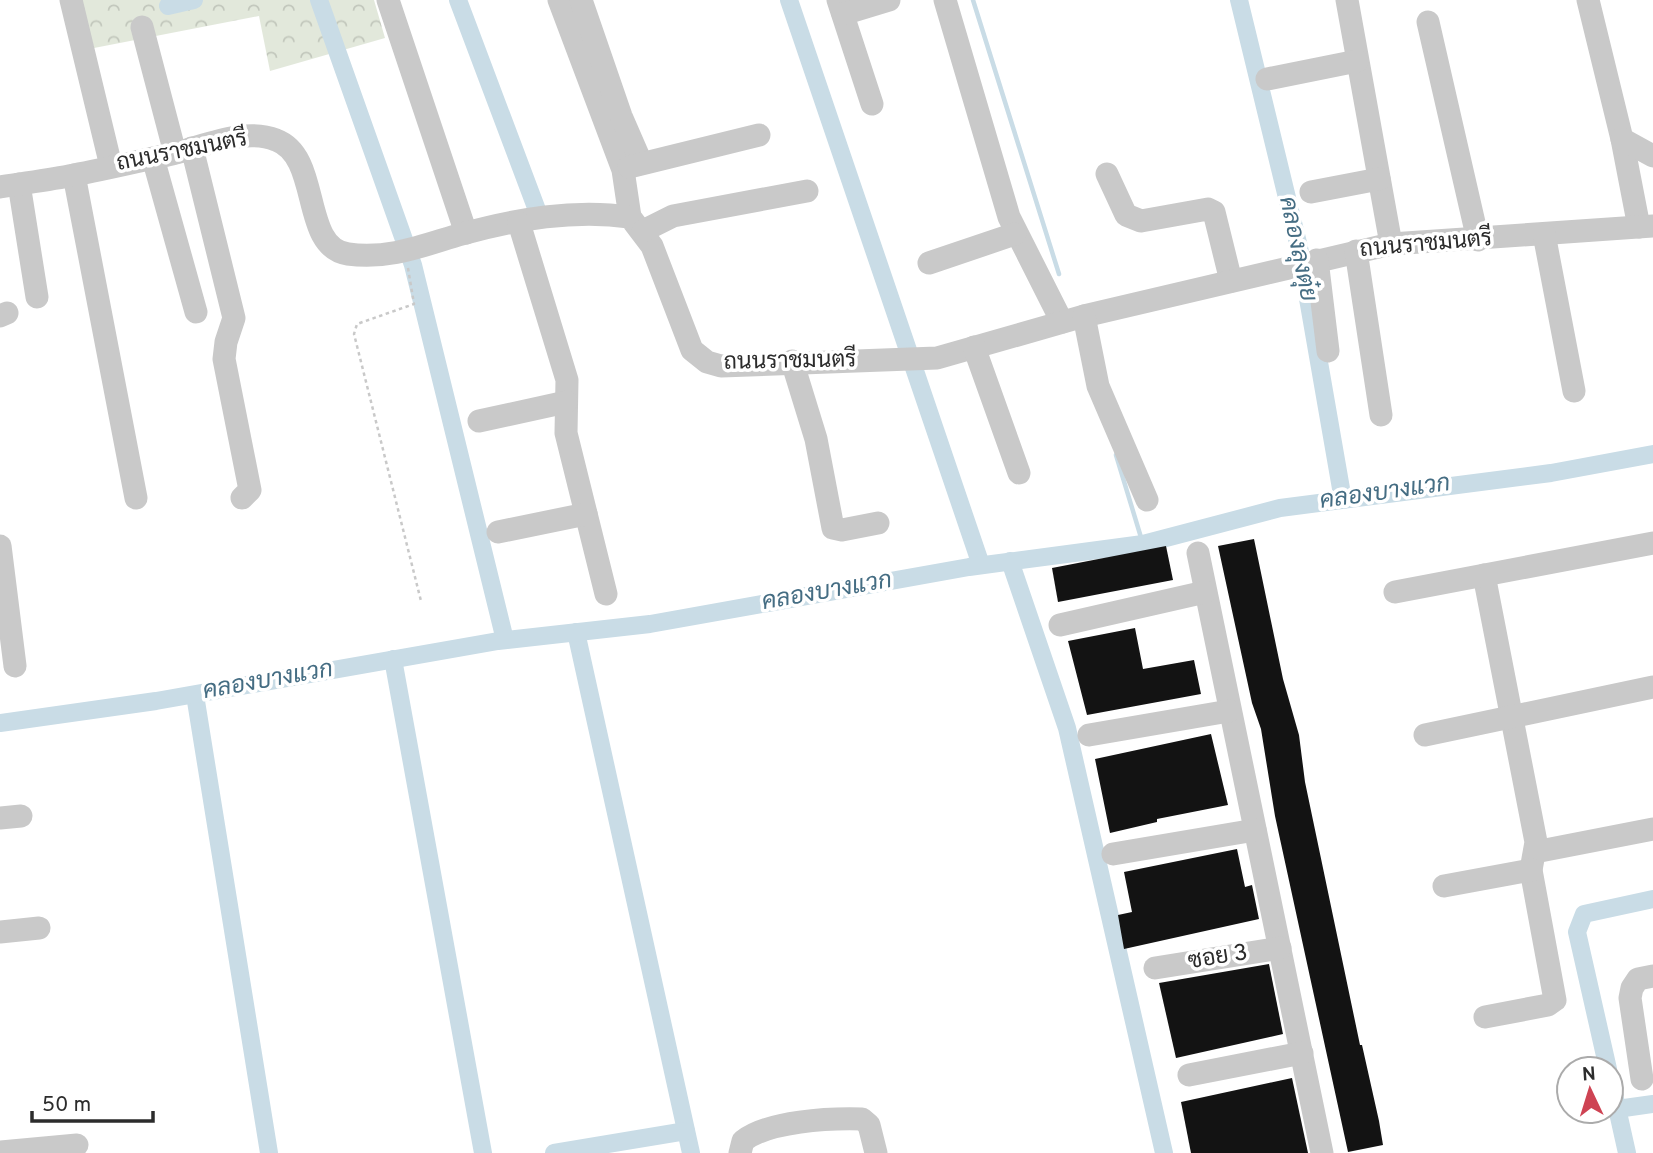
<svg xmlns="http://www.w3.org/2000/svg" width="1653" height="1153" font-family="Overpass,Sarabun,sans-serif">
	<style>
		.forest { fill: url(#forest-crowns) }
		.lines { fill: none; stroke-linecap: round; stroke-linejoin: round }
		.stream { stroke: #c9dce6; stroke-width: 4.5 }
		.canal { stroke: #c9dce6; stroke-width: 18 }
		.building { fill: #131313 }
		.path { stroke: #c9c9c9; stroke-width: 2.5; stroke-dasharray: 3.5 3.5; stroke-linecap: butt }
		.minor { stroke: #c9c9c9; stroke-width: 23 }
		.labels { text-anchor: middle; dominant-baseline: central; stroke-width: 7; stroke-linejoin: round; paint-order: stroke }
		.street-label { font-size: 23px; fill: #2c2c2c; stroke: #fff }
		.water-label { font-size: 24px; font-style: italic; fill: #456d83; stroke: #fff }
	</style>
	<defs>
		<pattern id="forest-crowns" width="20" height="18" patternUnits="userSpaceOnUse" patternTransform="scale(1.75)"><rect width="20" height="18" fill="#e2e8db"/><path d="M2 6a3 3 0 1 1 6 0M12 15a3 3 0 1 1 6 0" fill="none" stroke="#c2c7bc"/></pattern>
	</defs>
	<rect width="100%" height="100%" fill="#fff"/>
	<!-- forest -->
	<path class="forest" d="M80 0H374L385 38 270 71 259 16 94 48Z"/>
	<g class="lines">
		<!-- stream -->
		<g class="stream">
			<path d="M973 0 1059 274"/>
			<path d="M1116 455 1143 544"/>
		</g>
		<!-- canal -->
		<g class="canal">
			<path d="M319 0 413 265 505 640"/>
			<path d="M458 0 537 210"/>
			<path d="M789 0 981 565"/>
			<path d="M1239 0 1299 247 1343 500"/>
			<path d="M168 6 194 0"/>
			<path d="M1010 561 1067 728 1164 1153"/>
			<path d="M576 632 691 1153"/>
			<path d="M393 659 483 1153"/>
			<path d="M195 695 269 1153"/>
			<path d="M0 723 156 701 498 641 650 624 969 567 1143 544 1280 508 1551 473 1653 454"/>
			<path d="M1608 1069 1577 932 1584 914 1653 899"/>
			<path d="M1611 1081 1627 1153"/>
			<path d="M1617 1109 1653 1104"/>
			<path d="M554 1153 686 1131"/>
		</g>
	</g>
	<!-- building -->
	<g class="building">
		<path d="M1254 539 1283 679 1299 735 1305 782 1360 1045H1362L1379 1121 1383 1145 1348 1152 1275 816 1261 729 1252 703 1218 546Z"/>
		<path d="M1166 546 1173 580 1058 602 1052 568Z"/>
		<path d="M1135 628 1143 669 1194 660 1201 694 1087 715 1068 641Z"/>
		<path d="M1211 734 1228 805 1157 819V822L1110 833 1095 759Z"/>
		<path d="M1237 849 1245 887 1252 885 1259 919 1124 949 1118 915 1132 912 1124 872Z"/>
		<path d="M1269 964 1283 1034 1176 1058 1159 983Z"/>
		<path d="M1292 1078 1308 1153H1191L1181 1102Z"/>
	</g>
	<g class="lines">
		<!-- path -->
		<path class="path" d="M408 268 414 304 357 324 354 334 421 601"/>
		<!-- minor -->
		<g class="minor">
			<path d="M71 0 111 166"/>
			<path d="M388 0 466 233"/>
			<path d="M559 0 623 170 630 217"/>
			<path d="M581 0 621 116 641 162"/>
			<path d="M838 0 872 104"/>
			<path d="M945 0 1009 217 1062 322"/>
			<path d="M1347 0 1391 244"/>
			<path d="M1588 0 1622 139 1639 227"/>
			<path d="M843 14 889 0"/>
			<path d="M1428 22 1478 240"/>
			<path d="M142 27 175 153"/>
			<path d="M1267 79 1357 61"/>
			<path d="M1622 139 1653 156"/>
			<path d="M192 148 234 318 226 342 224 359 250 490 242 498"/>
			<path d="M153 158 196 312"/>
			<path d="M629 167 759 135"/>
			<path d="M1107 174 1126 215 1141 221 1208 209 1214 212 1231 281"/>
			<path d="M74 175 136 498"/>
			<path d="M19 184 37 297"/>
			<path d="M0 187C24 183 49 180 74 175 106 169 139 161 172 154 203 147 244 127 276 140 322 157 300 247 348 254 389 260 424 245 462 234 517 219 574 209 630 217L652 246 692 350 707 362 721 366 937 358 1084 316 1391 244 1653 226"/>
			<path d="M1311 192 1379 179"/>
			<path d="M519 223 567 380 566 433 606 594"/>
			<path d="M643 231 673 216 807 191"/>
			<path d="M1544 234 1574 391"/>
			<path d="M1356 251 1381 415"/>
			<path d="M1317 260 1328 351"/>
			<path d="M929 263 1015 234"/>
			<path d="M0 316 7 313"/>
			<path d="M1084 316 1098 386 1147 500"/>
			<path d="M974 347 1019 473"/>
			<path d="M792 361 816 439 833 528 842 530 878 523"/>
			<path d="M479 421 566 402"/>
			<path d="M498 532 586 514"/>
			<path d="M0 546 15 666"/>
			<path d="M1198 553 1322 1153"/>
			<path d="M1484 575 1536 842 1531 870 1555 1000 1548 1005 1485 1017"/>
			<path d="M1395 592 1653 543"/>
			<path d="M1060 625 1205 592"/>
			<path d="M1089 735 1229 711"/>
			<path d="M1425 735 1653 687"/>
			<path d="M0 818 21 816"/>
			<path d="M1535 852 1653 829"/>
			<path d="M1113 854 1255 830"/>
			<path d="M1444 886 1531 870"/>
			<path d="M0 932 39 928"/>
			<path d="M1155 968 1280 948"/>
			<path d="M1189 1075 1302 1053"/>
			<path d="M1642 1079 1630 998 1632 988 1638 979 1653 976"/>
			<path d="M0 1152 77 1145"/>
			<path d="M740 1153 743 1141C768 1121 830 1118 862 1119L869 1125 876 1153"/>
		</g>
	</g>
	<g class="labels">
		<!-- street labels -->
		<g class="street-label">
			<text transform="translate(182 152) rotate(-11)">ถนนราชมนตรี</text>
			<text transform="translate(1426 245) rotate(-5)">ถนนราชมนตรี</text>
			<text transform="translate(790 362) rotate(-1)">ถนนราชมนตรี</text>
			<text transform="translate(1218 958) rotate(-9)">ซอย 3</text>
		</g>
		<!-- water labels -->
		<g class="water-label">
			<text transform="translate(1297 249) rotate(78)">คลองลุงตุ๋ย</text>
			<text transform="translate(1385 493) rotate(-8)">คลองบางแวก</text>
			<text transform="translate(827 592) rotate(-10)">คลองบางแวก</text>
			<text transform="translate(268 681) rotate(-10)">คลองบางแวก</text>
		</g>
	</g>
	<!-- north arrow -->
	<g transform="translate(1590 1090) rotate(356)"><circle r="33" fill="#ffffff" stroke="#ababab" stroke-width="2"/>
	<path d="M0-5L12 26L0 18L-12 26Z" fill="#ce4353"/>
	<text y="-10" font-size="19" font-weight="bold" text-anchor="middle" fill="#2c2c2c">N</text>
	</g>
	<!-- scale -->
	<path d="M32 1111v10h121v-10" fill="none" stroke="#2c2c2c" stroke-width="3.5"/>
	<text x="42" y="1111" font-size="21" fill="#2c2c2c" stroke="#ffffff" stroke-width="5" paint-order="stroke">50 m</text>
</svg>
